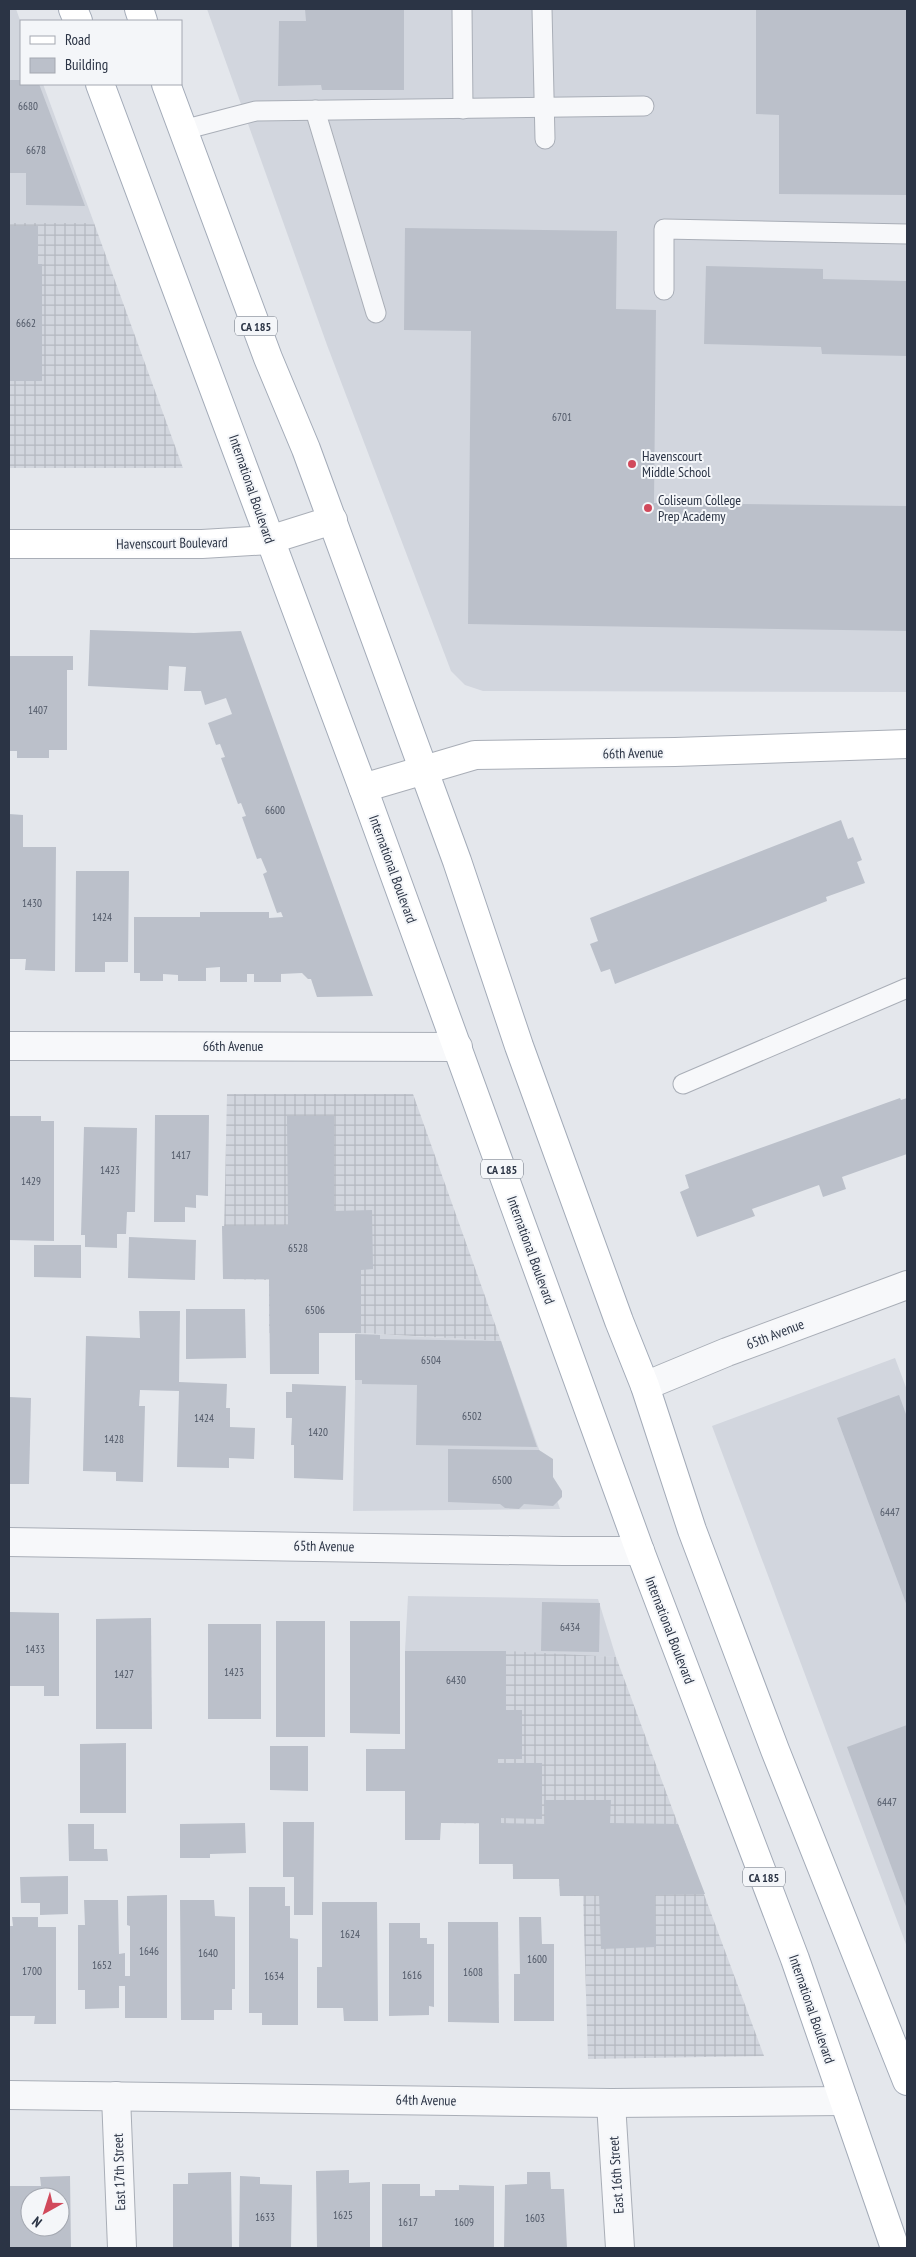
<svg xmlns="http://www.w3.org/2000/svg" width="916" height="2257" font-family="'PT Sans Narrow',sans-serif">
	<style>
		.built { fill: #d2d6de }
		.industrial { fill: url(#industrial-grid) }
		.building { fill: #bbc0ca; fill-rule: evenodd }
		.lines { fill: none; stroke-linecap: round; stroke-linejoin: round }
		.lane-casing { stroke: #a9aeb7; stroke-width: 21 }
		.street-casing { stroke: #a9aeb7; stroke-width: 30 }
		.secondary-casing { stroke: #a9aeb7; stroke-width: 30 }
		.primary-casing { stroke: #a3abb8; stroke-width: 30 }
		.lane { stroke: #f7f8fa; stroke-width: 19 }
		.street { stroke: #f7f8fa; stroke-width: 28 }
		.secondary { stroke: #fff; stroke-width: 28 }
		.primary { stroke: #fff; stroke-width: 28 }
		.poi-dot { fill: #d1495b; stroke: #f4f6f9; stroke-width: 2 }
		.labels { text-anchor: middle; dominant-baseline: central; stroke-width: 4; stroke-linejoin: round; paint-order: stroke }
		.number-label { font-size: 11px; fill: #4f5766 }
		.shield { fill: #f4f6f9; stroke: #676e7b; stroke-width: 1 }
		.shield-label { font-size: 12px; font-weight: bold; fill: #2b3445 }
		.poi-label { font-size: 14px; fill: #2b3445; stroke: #f4f6f9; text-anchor: start }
		.street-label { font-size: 14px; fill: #2b3445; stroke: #f4f6f9 }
	</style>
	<defs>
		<pattern id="industrial-grid" width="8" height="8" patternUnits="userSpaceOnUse" patternTransform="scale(1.25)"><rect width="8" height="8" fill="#d2d6de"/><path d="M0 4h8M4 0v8" fill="none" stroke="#b4b8c0"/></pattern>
	</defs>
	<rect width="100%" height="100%" fill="#e4e7ec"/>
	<!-- built -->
	<g class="built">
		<path d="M9 9H16L21 23V84H43L94 223H9Z"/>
		<path d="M207 9H907V692L483 691 465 685 451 671 327 345Z"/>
		<path d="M356 1333 501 1341 560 1509 353 1511Z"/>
		<path d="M895 1358 907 1390V1947L712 1426Z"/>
		<path d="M408 1596 598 1599 616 1657 405 1651Z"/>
	</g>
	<!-- industrial -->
	<g class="industrial">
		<path d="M9 223H94L183 468H9Z"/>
		<path d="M227 1094H413L501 1341 361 1333H269V1280L223 1279Z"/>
		<path d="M405 1651H506L616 1657 764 2056 588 2059 583 1896H560L559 1879H513L512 1824 441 1823Z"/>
	</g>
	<!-- building -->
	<g class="building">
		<path d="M305 9H404V90H322L321 85 278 86 279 21H306Z"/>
		<path d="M756 9H907V195L779 194V115L756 114Z"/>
		<path d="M9 80H21V84H39L85 206 26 205V173H9Z"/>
		<path d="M9 226H38V264H42V381H9Z"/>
		<path d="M405 228 617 231 616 309 656 310 654 503 907 506V631L468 624 471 331 404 330Z"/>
		<path d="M706 266 823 269V279L907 281V356L822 354 821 347 704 344Z"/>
		<path d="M90 630 194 633 241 631 373 996 317 997 311 979H308L302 973 281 974V982H254V974H247V982H220V967L206 968V981H178V975L163 974V981H140V973H134V917H200V912H269V918L283 917 281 912 277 913 263 874 267 872 261 858 257 859 242 817 246 816 241 803 238 804 221 758 225 757 220 744 216 745 208 723 232 714 226 698 205 705 201 691H184L186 667 169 666 168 690 88 686Z"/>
		<path d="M9 656H73V670H67V750H49V758H17V751H9Z"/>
		<path d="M9 814 23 815V847H56L55 971 25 970 26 959H9Z"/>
		<path d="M841 820 848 839 853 837 862 860 857 862 865 883 826 897 827 901 615 984 610 969 601 972 590 944 598 941 590 918Z"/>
		<path d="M76 871H129L128 962H105V972H75Z"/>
		<path d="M900 1098 901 1100 907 1098V1154L842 1177 846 1189 823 1197 819 1185 752 1209 755 1216 697 1237 680 1192 689 1188 685 1175Z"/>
		<path d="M155 1115H209L208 1196 196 1195V1208L185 1207V1222H154Z"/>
		<path d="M9 1116H41V1121H54V1241L9 1240Z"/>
		<path d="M287 1116H334V1211L372 1210 373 1269 361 1270V1333H319V1374H270L269 1279H223L222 1226 288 1225Z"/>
		<path d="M84 1127 137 1128 135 1212H127L126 1234H117V1248L85 1247V1235H81Z"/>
		<path d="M129 1237 196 1240 195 1280 128 1278Z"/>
		<path d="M34 1245H81V1278L34 1277Z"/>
		<path d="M186 1309H245L246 1358 186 1359Z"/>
		<path d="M139 1311H180L179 1382 227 1384 226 1408H230V1427L255 1428 254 1459 229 1458V1468L177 1467 179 1391 140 1390 139 1406H145L143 1482 116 1481V1472L83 1471 86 1336 140 1338Z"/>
		<path d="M355 1334 380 1335V1339L501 1341 537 1447 416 1445 417 1385 362 1384V1380H355Z"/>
		<path d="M292 1384 346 1386 343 1480 294 1478V1445H291L292 1418H286V1392H292Z"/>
		<path d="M899 1395 907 1417V1606L837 1418Z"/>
		<path d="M9 1397 31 1398 29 1484H9Z"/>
		<path d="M448 1449 539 1450 553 1459V1477L562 1491V1497L553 1506 524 1504 519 1509 505 1508 500 1504 448 1502Z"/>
		<path d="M542 1602 600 1603 599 1652 541 1651Z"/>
		<path d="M10 1612 59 1613V1696H44V1686H10Z"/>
		<path d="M151 1618 152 1729H96V1619Z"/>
		<rect x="276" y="1621" width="49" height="116"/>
		<path d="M350 1621H400V1734L350 1733Z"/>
		<rect x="208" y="1624" width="53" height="95"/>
		<path d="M405 1651H506V1710H522V1759H498V1763H542V1819L501 1818V1823L545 1824 544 1800H611L610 1823 678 1824 705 1894 655 1895 656 1947 601 1949 599 1895 560 1896 559 1879H513V1864H479V1823H441L440 1840H405V1791H366V1749H405Z"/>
		<path d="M907 1725V1909L847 1747Z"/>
		<path d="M126 1743V1813H80V1744Z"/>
		<path d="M270 1746H308V1791L270 1790Z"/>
		<path d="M283 1822H314L313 1915H294V1877H283Z"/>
		<path d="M245 1823 246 1853 210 1854V1858H180V1824Z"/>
		<path d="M68 1824H94V1849H107L108 1861H69Z"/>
		<path d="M68 1876V1914L40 1915V1903H21L20 1877Z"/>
		<path d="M249 1887H285V1906H290V1938L298 1939V2025H262V2013H249Z"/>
		<path d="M167 1895V2018H125V1986H119V2008L85 2009V1990H78V1925H85L84 1900H118L119 1954 125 1953V1976H130V1926L127 1925V1896Z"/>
		<path d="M180 1900H214L215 1916 235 1917V1989H232V2010H214V2020H181Z"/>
		<path d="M322 1902H377L378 2021H344L343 2008H317V1967H322Z"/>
		<path d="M12 1917H38V1927H56V2024H34L35 2016H9V1926H13Z"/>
		<path d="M519 1917H541L542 1944H554V2021H514V1974H520Z"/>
		<path d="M448 1922H498L499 2023 448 2022Z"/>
		<path d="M389 1923H420V1938H427V1944H434V2007L429 2006V2015L389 2016Z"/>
		<path d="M349 2170V2183L370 2182V2248H317L316 2171Z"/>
		<path d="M231 2172 232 2248H173V2184H188V2173Z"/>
		<path d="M527 2172H550L551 2189H564L567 2248H504L505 2185 527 2184Z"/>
		<path d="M70 2176 71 2248H10L9 2186H41L40 2177ZM30 2197H60V2227H30Z"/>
		<path d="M240 2176 260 2177V2184L292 2185 291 2248H239Z"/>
		<path d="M382 2184H420V2196H435V2190H459V2185L494 2186V2248H382Z"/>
	</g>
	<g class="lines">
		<!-- lane casing -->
		<g class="lane-casing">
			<g id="lane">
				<path d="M462 9 463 109"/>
				<path d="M542 9 545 139"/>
				<path d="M315 110 376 313"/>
				<path d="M183 130 256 111 644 106"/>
				<path d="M664 290V229L907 234"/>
				<path d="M683 1084 907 988"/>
			</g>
		</g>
		<!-- street casing -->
		<g class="street-casing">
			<g id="street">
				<path d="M9 1046 458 1047"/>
				<path d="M645 1386 727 1352 907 1285"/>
				<path d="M9 1542 563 1551H640"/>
				<path d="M9 2095 611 2103 844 2101"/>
				<path d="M116 2096 122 2248"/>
				<path d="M611 2103 620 2248"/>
			</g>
		</g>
		<!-- secondary casing -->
		<g class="secondary-casing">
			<g id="secondary">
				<path d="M9 544H202L269 540 333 520"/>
				<path d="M363 788 475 755 675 752 907 744"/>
			</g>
		</g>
		<!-- primary casing -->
		<g class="primary-casing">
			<g id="primary">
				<path d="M73 9 78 21"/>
				<path d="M139 9 143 21"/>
				<path d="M100 84 363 788 640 1551 795 1959 895 2248"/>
				<path d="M166 84 268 358 306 449 457 861 519 1046 619 1321 645 1386 692 1530 775 1750 907 2081"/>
			</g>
		</g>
		<!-- lane -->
		<use href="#lane" class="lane"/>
		<!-- street -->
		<use href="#street" class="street"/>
		<!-- secondary -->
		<use href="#secondary" class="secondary"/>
		<!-- primary -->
		<use href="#primary" class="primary"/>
	</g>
	<!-- markers -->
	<g class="poi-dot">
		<circle cx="632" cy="464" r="5"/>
		<circle cx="648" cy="508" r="5"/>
	</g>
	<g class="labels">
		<!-- number labels -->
		<g class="number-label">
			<text x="28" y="106">6680</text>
			<text x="36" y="150">6678</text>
			<text x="26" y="323">6662</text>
			<text x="562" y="417">6701</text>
			<text x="38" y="710">1407</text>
			<text x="275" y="810">6600</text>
			<text x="32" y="903">1430</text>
			<text x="102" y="917">1424</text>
			<text x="181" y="1155">1417</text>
			<text x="110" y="1170">1423</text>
			<text x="31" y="1181">1429</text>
			<text x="298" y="1248">6528</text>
			<text x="315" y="1310">6506</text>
			<text x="431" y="1360">6504</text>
			<text x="472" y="1416">6502</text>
			<text x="204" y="1418">1424</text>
			<text x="318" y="1432">1420</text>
			<text x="114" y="1439">1428</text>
			<text x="502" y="1480">6500</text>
			<text x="890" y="1512">6447</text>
			<text x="570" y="1627">6434</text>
			<text x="35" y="1649">1433</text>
			<text x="234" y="1672">1423</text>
			<text x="124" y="1674">1427</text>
			<text x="456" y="1680">6430</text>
			<text x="887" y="1802">6447</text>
			<text x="350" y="1934">1624</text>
			<text x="149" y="1951">1646</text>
			<text x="208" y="1953">1640</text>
			<text x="537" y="1959">1600</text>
			<text x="102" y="1965">1652</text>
			<text x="32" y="1971">1700</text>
			<text x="473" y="1972">1608</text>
			<text x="412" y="1975">1616</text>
			<text x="274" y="1976">1634</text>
			<text x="343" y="2215">1625</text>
			<text x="265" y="2217">1633</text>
			<text x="535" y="2218">1603</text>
			<text x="408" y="2222">1617</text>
			<text x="464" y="2222">1609</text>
		</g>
		<!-- shield labels -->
		<g class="shield">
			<rect x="235" y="316.5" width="42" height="19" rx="4"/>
			<rect x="481" y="1159.5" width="42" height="19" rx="4"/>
			<rect x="743" y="1867.5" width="42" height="19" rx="4"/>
		</g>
		<g class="shield-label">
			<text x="256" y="326">CA 185</text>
			<text x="502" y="1169">CA 185</text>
			<text x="764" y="1877">CA 185</text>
		</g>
		<!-- poi labels -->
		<g class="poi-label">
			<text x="642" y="456">Havenscourt<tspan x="642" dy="16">Middle School</tspan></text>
			<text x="658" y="500">Coliseum College<tspan x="658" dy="16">Prep Academy</tspan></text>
		</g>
		<!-- street labels -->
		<g class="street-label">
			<text transform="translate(252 489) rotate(71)">International Boulevard</text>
			<text transform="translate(172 543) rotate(-1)">Havenscourt Boulevard</text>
			<text transform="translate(633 753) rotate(-1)">66th Avenue</text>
			<text transform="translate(393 869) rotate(70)">International Boulevard</text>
			<text x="233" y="1046">66th Avenue</text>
			<text transform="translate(531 1250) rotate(70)">International Boulevard</text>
			<text transform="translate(775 1334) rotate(-21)">65th Avenue</text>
			<text transform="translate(324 1546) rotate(1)">65th Avenue</text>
			<text transform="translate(670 1630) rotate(69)">International Boulevard</text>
			<text transform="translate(812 2009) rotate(71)">International Boulevard</text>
			<text transform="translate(426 2100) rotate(1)">64th Avenue</text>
			<text transform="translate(119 2172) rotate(-92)">East 17th Street</text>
			<text transform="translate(616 2175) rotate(-94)">East 16th Street</text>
		</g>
	</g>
	<!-- border -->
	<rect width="916" height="2257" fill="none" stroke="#2b3445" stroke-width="20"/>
	<!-- legend -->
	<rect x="20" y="20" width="162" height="65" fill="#f4f6f9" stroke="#a4a8b1"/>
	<rect x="30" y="36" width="25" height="8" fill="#ffffff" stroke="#a4a8b1"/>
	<text x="65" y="45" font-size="15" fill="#2b3445">Road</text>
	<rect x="30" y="58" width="25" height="15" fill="#bbc0ca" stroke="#a4a8b1"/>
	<text x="65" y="70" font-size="15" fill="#2b3445">Building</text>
	<!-- north arrow -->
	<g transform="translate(45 2212) rotate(219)"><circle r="24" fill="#f4f6f9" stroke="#a4a8b1"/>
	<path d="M0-4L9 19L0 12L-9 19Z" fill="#d1495b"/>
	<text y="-8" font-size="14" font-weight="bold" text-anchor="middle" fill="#2b3445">N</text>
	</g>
</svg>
